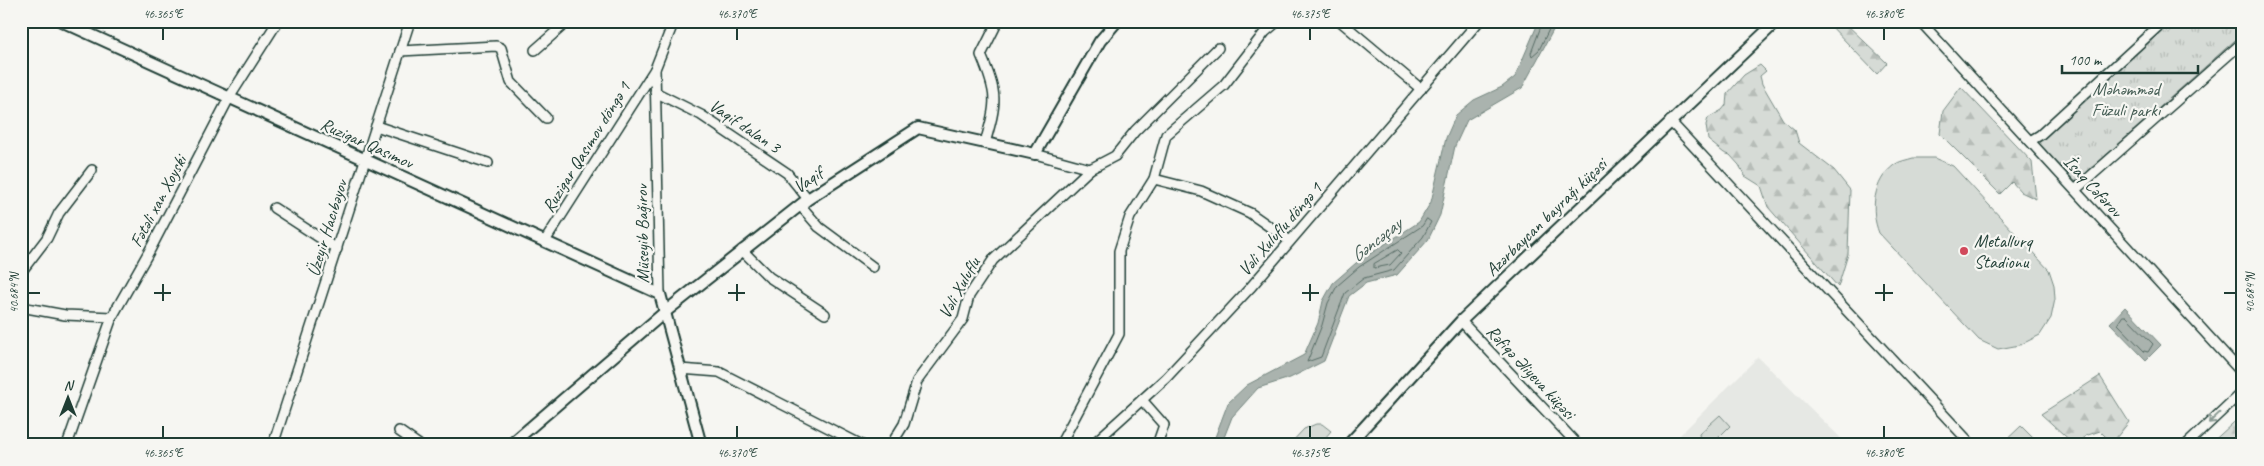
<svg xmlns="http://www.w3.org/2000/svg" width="2264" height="466" font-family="Caveat,sans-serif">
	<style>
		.built { fill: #e6e8e4 }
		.grass { fill: #d6dbd6; stroke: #7a8c85 }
		.forest { fill: url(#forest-firs); stroke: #7a8c85 }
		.park { fill: url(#park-tufts); stroke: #7a8c85 }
		.water { fill: #aab3ae; stroke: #72847d }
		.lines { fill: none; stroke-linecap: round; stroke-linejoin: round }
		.shore { stroke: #576c65; stroke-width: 1 }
		.minor-casing { stroke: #1f3d34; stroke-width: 12 }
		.tertiary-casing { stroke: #1f3d34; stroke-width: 14 }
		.minor { stroke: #f6f6f2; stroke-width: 9 }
		.tertiary { stroke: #f6f6f2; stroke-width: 10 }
		.oneway { stroke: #8a9a93 }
		.ticks { fill: none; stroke: #1f3d34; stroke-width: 2 }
		.poi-dot { fill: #d1495b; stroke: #f6f6f2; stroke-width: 2 }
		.labels { text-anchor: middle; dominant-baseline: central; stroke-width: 4.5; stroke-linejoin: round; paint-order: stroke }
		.park-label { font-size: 18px; fill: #445d54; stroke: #f6f6f2 }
		.street-label { font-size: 18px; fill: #1f3d34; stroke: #f6f6f2 }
		.poi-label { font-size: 18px; fill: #1f3d34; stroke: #f6f6f2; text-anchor: start }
		.water-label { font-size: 19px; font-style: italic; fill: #425a52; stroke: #f6f6f2 }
		.neatline { fill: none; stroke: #1f3d34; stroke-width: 2 }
		.ticks-label { font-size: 12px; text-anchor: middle; fill: #1f3d34 }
	</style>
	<defs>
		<pattern id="forest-firs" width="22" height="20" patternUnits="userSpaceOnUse" patternTransform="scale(1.25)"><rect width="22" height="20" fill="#d6dbd6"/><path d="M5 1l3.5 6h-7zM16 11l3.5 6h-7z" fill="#b7bdb8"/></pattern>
		<pattern id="park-tufts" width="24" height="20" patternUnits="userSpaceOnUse" patternTransform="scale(1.25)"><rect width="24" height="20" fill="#d6dbd6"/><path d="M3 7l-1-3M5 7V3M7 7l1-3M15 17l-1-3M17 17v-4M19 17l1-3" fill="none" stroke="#b7bdb8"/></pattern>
	</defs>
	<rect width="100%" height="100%" fill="#f6f6f2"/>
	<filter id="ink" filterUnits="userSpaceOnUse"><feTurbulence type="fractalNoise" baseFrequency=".02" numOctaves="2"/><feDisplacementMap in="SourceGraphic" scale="10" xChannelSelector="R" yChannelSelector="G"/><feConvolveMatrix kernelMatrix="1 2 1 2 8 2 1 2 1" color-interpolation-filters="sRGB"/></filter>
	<g filter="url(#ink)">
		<!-- built -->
		<path class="built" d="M1758 357 1848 445H1683L1677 438Z"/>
		<!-- grass -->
		<g class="grass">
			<path d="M1913 158H1934L1953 166 2049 270 2054 285 2055 299 2051 318 2040 335 2020 345 1998 349 1979 340 1879 233C1870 210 1873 181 1894 165 1899 161 1907 160 1913 158Z"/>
			<path d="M1720 415 1730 426 1711 445H1701L1699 434Z"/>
			<path d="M1316 424H1322L1331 431 1319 445H1289L1304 429Z"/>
			<path d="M2021 426 2040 445H2001Z"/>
		</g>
		<!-- forest -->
		<g class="forest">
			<path d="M1826 21H1843L1887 63 1877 74Z"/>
			<path d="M1760 65 1766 71 1760 76 1762 84 1783 120 1795 130 1799 143 1834 170 1850 190 1848 254 1838 287 1768 207 1761 186 1745 176 1739 165 1730 155 1724 153 1708 140 1706 125 1708 118 1722 110 1726 105 1727 94 1744 75Z"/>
			<path d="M1961 87 2032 162 2036 199 2021 192 2012 182 2000 194 1940 134 1943 111Z"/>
			<path d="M2100 376 2129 422 2112 443 2100 431 2085 436 2081 445H2075L2041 414Z"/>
			<path d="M2243 414V431L2227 445H2209Z"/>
		</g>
		<!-- park -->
		<path class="park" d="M2170 21H2243V33L2076 182 2036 141Z"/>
		<!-- water -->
		<g class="water">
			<path d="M1539 21H1558L1522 88 1467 120 1455 146 1440 215 1428 240 1397 275 1366 283 1349 296 1324 361 1290 378 1258 388 1232 417 1221 445H1212L1228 403 1247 385 1304 355 1318 323 1323 301 1333 283 1356 263 1419 222 1431 202 1446 138 1456 115 1474 100 1502 87 1515 77Z"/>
			<path d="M2125 307 2161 345 2146 360 2110 323Z"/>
		</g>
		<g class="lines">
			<!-- shore -->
			<g class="shore">
				<path d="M1543 21 1531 53 1532 56 1539 50 1553 21"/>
				<path d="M1427 219 1431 222 1423 237 1394 270 1364 278 1345 293 1321 357 1307 362 1322 325 1328 303 1337 286 1359 267 1422 226Z"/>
				<path d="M1398 250 1401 253 1390 265 1374 268V264Z"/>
				<path d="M2123 316H2126L2153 344 2148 352 2144 351 2118 324Z"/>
			</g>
			<!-- minor casing -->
			<g class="minor-casing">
				<g id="minor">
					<path d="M1340 21 1421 89"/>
					<path d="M1920 21 2243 374"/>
					<path d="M535 50 568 21"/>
					<path d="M400 51 496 46 501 48 511 82 546 118"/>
					<path d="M655 92 701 115 787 173 808 199"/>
					<path d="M1670 121 1972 445"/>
					<path d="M376 126 488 163"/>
					<path d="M2030 141 2040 135 2164 21"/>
					<path d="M985 143C997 101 998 95 981 55L998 21"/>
					<path d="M1090 169 1115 156 1135 131 1218 48"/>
					<path d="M1154 179 1201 191 1250 213 1290 241"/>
					<path d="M2075 190 2243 42"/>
					<path d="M800 205 819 227 873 267"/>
					<path d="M274 208 337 249"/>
					<path d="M545 241 655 69"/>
					<path d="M742 250 769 277 825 314"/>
					<path d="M21 272 47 238 59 213 92 170"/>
					<path d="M660 294 655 69 674 21"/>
					<path d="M21 307 65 315 112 317 151 248 229 98 278 21"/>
					<path d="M1461 321 1578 445"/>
					<path d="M680 369 719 372 862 445"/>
					<path d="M1142 400 1164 425 1157 445"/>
					<path d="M399 431 419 445"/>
					<path d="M67 445 112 317"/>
					<path d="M273 445 410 21"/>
					<path d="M891 445 904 424 917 381 963 319 969 296 993 260 1090 169 1035 154"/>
					<path d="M1060 445 1119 334V251L1130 217 1154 179 1166 135 1224 85 1265 32 1278 21"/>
					<path d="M1092 445 1166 378 1250 288 1479 21"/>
					<path d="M2186 445 2243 391"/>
				</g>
			</g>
			<!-- tertiary casing -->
			<g class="tertiary-casing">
				<g id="tertiary">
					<path d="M61 21 660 294 701 445"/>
					<path d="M510 445 665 312 808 199 918 128 1035 154 1100 41 1117 21"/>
					<path d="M1348 445 1461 321 1777 21"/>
				</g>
			</g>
			<!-- minor -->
			<use href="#minor" class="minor"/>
			<!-- tertiary -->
			<use href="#tertiary" class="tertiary"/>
		</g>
		<!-- one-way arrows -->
		<defs><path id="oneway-shaft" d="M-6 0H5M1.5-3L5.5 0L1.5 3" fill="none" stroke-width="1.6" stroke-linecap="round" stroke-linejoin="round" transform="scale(1.25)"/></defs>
		<use class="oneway" href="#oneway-shaft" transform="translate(2214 418) rotate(137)"/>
	</g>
	<!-- ticks -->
	<path class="ticks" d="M163 28V40M737 28V40M1310 28V40M1884 28V40M163 284V301M737 284V301M1310 284V301M1884 284V301M28 293H40M154 293H171M728 293H745M1302 293H1319M1875 293H1893M2224 293H2236M163 426V438M737 426V438M1310 426V438M1884 426V438"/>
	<!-- markers -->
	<circle class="poi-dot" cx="1964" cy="251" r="5"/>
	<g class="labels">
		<!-- park labels -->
		<g class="park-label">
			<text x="2126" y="89">Məhəmməd<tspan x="2126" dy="21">Füzuli parkı</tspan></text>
		</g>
		<!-- street labels -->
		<g class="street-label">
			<text transform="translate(745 126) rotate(34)">Vaqif dalan 3</text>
			<text transform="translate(367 143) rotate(24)">Ruzigar Qasımov</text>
			<text transform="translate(586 147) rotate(-58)">Ruzigar Qasımov döngə 1</text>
			<text transform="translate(808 180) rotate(-34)">Vaqif</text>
			<text transform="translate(2093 186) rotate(47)">İsaq Cəfərov</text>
			<text transform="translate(158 201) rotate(-62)">Fətəli xan Xoyski</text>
			<text transform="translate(1546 217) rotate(-44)">Azərbaycan bayrağı küçəsi</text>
			<text transform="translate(327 228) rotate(-73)">Üzeyir Hacıbəyov</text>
			<text transform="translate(1280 229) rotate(-49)">Vəli Xuluflu döngə 1</text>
			<text transform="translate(642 234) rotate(-91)">Müseyib Bağırov</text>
			<text transform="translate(959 288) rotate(-61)">Vəli Xuluflu</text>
			<text transform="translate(1531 372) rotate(47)">Rəfiqə Əliyeva küçəsi</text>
		</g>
		<!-- poi labels -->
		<g class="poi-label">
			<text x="1974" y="241">Metallurq<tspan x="1974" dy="21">Stadionu</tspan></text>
		</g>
		<!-- water labels -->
		<g class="water-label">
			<text transform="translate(1376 240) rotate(-38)">Gəncəçay</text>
		</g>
	</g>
	<!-- margin -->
	<rect width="2264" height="466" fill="none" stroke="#f6f6f2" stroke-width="55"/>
	<!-- north arrow -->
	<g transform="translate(68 398)" stroke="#f6f6f2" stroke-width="4" paint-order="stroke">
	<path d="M0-4L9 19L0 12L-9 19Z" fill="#1f3d34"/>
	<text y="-8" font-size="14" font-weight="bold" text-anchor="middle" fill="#1f3d34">N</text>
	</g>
	<!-- scale -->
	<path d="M2062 65v8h136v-8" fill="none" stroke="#1f3d34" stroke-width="2.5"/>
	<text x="2069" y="65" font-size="15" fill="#1f3d34" stroke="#f6f6f2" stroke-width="4" paint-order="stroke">100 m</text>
	<rect x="28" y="28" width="2208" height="410" class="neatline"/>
	<g class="ticks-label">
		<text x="163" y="18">46.365°E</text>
		<text x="737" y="18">46.370°E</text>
		<text x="1310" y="18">46.375°E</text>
		<text x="1884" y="18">46.380°E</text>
		<text transform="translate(14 293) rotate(-90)" y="4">40.684°N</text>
		<text transform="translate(2250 293) rotate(-90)" y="4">40.684°N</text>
		<text x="163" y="457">46.365°E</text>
		<text x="737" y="457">46.370°E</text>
		<text x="1310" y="457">46.375°E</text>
		<text x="1884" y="457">46.380°E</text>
	</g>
</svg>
